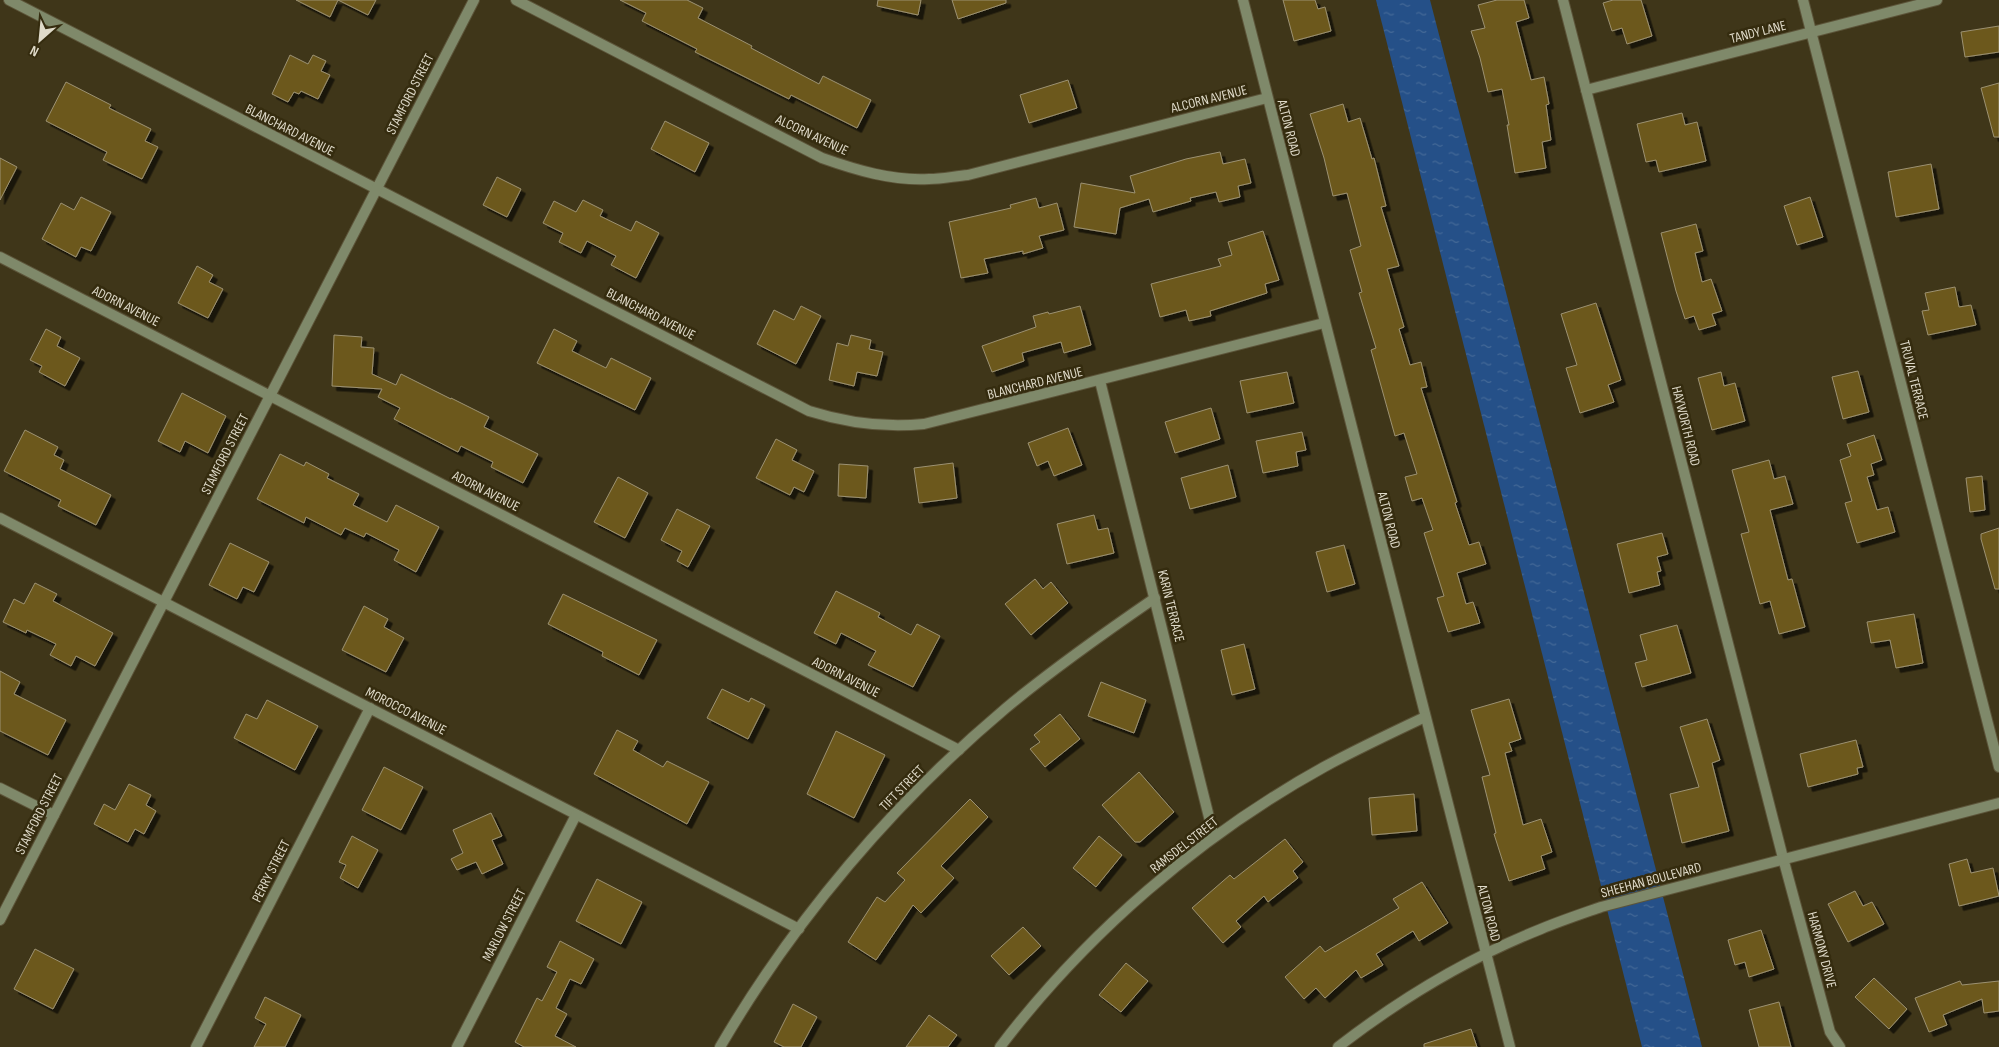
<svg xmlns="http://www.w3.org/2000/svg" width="1999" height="1047" font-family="'Sofia Sans Condensed',sans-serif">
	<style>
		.water { fill: url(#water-ripples) }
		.building { fill: #6c591b; stroke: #9c9172; filter: url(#shadow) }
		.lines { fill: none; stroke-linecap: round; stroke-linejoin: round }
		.street-casing { stroke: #5c5439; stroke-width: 12 }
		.street { stroke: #7f896a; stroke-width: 10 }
		.labels { text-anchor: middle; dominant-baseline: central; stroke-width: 5; stroke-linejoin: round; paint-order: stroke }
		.street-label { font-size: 14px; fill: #dfdac9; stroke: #352c0f }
	</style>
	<defs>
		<pattern id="water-ripples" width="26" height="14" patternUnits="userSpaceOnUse" patternTransform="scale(1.25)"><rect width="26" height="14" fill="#255088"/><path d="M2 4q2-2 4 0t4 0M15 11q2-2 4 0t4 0" fill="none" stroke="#446997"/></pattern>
		<filter id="shadow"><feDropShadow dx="4.5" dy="4.5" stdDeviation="0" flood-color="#0009"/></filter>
	</defs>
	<rect width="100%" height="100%" fill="#3f3619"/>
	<!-- water -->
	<path class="water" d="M1376 0H1430L1702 1047H1642Z"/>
	<!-- building -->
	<g class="building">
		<path d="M296 0H376L368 15 338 0 330 17Z"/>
		<path d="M620 0H687L703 8 698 18 752 46 751 48 819 84 823 76 871 100 857 128 791 95 789 99 695 52 697 49 642 21 646 13Z"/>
		<path d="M878 0H921L918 15 877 6Z"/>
		<path d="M952 0H1006V3L958 19Z"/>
		<path d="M1283 0H1315L1318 9 1325 7 1331 31 1294 41Z"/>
		<path d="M1497 0H1524L1529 18 1516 22 1531 80 1544 77 1549 104 1546 105 1551 140 1542 142 1546 168 1515 173 1507 125H1509L1502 89 1488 92 1480 58 1471 31 1485 28 1478 5Z"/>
		<path d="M1613 0H1641L1652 36 1627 44 1622 28 1612 31 1603 3Z"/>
		<path d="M1999 26V52L1965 57 1961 32Z"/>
		<path d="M290 55 308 64 313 55 326 61 321 71 330 75 318 99 301 91 299 94 294 92 288 102 272 94Z"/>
		<path d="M1068 80 1077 108 1029 123 1020 95Z"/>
		<path d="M66 82 111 105 109 108 151 129 145 141 158 147 142 179 103 160 107 152 46 121Z"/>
		<path d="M1999 83V137H1994L1981 88Z"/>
		<path d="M1343 104 1348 122 1360 118 1372 159 1374 158 1386 206 1381 207 1399 266 1387 269 1404 327 1399 329 1410 365 1421 362 1427 387 1421 388 1457 502 1455 503 1469 545 1479 542 1486 564 1457 573 1466 604 1473 602 1480 623 1448 632 1437 598 1444 596 1424 533 1433 530 1422 498 1412 501 1405 477 1417 474 1404 433 1395 436 1371 350 1376 348 1359 293 1362 292 1350 250 1361 246 1347 193 1333 196 1324 158 1310 114Z"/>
		<path d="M1682 113 1685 125 1697 122 1706 161 1659 172 1656 160 1646 162 1637 124Z"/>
		<path d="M665 121 709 143 695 172 651 149Z"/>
		<path d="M1220 152 1223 164 1245 159 1251 183 1238 186 1240 197 1219 202 1216 192 1190 198 1191 201 1153 212 1149 199 1120 208 1116 234 1074 227 1081 183 1135 193 1130 176 1186 159Z"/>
		<path d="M0 158 17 167 0 200Z"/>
		<path d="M1931 164 1939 209 1896 217 1888 172Z"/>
		<path d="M497 177 521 189 507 217 483 205Z"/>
		<path d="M81 197 111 212 91 251 81 247 76 257 42 239 61 203 74 210Z"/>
		<path d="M1810 197 1823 237 1797 245 1784 206Z"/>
		<path d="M1036 198 1039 208 1057 203 1064 230 1039 236 1043 248 1023 254V251L984 259 988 273 961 278 949 222 1011 208 1010 205Z"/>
		<path d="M583 200 603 210 600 216 631 231 636 221 659 233 636 278 611 265 616 256 587 241 581 253 559 242 563 233 543 223 554 201 576 212Z"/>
		<path d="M1696 224 1703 251 1695 253 1702 282 1711 279 1722 311 1712 314 1716 325 1699 330 1694 316 1685 319 1676 291 1661 233Z"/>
		<path d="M1263 231 1279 280 1265 284 1267 293 1210 311 1211 316 1189 321 1186 310 1160 317 1151 284 1221 266 1218 259 1232 255 1228 242Z"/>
		<path d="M197 266 213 275 209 282 223 289 208 318 178 303Z"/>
		<path d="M1955 287 1959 307 1971 305 1976 325 1928 335 1922 311 1929 310 1925 293Z"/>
		<path d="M1596 303 1621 380 1608 385 1614 402 1580 413 1566 368 1577 365 1561 314Z"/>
		<path d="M801 306 821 316 796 364 757 344 774 310 794 320Z"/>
		<path d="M1080 306 1091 345 1064 353 1061 342 1022 353 1024 361 992 372 982 346 1036 327 1033 316 1048 312 1049 314Z"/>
		<path d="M46 329 61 337 57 346 80 358 65 386 39 372 42 366 30 360Z"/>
		<path d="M554 329 577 341 572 351 606 368 611 358 651 378 635 410 537 363Z"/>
		<path d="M334 335 362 337 361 347 374 348 372 374 396 385 401 374 451 399V398L489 417 484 427 538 454 523 483 491 467 493 462 461 446 458 452 394 419 400 408 378 397 382 389 332 386Z"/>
		<path d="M851 335 871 340 869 349 883 352 877 376 857 372 854 386 829 380 837 343 848 346Z"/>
		<path d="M1858 371 1869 412 1843 419 1832 377Z"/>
		<path d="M1287 372 1294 403 1247 413 1240 381Z"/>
		<path d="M1721 372 1724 386 1735 383 1745 421 1712 430 1698 378Z"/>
		<path d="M182 393 226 416 208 453 185 441 180 452 158 441Z"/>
		<path d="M1211 408 1220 439 1175 453 1165 422Z"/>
		<path d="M1068 428 1082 465 1054 476 1048 461 1037 466 1028 443Z"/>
		<path d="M25 430 58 447 54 455 64 460 60 469 111 495 96 525 58 506 61 500 4 471Z"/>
		<path d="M1302 432 1306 450 1296 452 1298 466 1263 473 1256 441Z"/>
		<path d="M1874 435 1882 460 1871 464 1874 475 1867 477 1877 510 1888 507 1895 532 1857 543 1845 503 1852 501 1840 460 1851 456 1847 444Z"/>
		<path d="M776 439 797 450 792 460 814 471 804 492 794 487 790 495 756 478Z"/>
		<path d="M280 454 304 466 306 462 329 474 327 478 359 494 353 505 387 522 396 505 439 527 416 572 394 560 399 550 366 533 364 537 345 528 341 535 306 517 304 523 257 499Z"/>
		<path d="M1769 460 1774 479 1785 476 1793 504 1770 510 1788 580 1792 579 1805 627 1779 634 1770 601 1760 604 1741 534 1749 532 1732 470Z"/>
		<path d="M953 463 957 498 919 503 914 468Z"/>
		<path d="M839 464 868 466 866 498 838 496Z"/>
		<path d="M1228 465 1236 497 1190 509 1181 478Z"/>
		<path d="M1982 476 1985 510 1970 512 1966 478Z"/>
		<path d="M618 477 648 493 625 538 594 522Z"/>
		<path d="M677 509 710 526 688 567 677 561 682 551 661 540Z"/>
		<path d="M1094 515 1098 530 1108 528 1114 553 1067 564 1057 524Z"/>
		<path d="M1999 528V589H1995L1981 539V534Z"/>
		<path d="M1662 533 1668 554 1657 557 1661 571 1657 572 1660 585 1629 593 1617 544Z"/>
		<path d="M230 543 269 562 254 592 243 587 237 599 209 585Z"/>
		<path d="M1344 545 1355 584 1327 592 1316 552Z"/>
		<path d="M1035 579 1043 589 1051 582 1068 603 1031 635 1005 604Z"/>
		<path d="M35 583 57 594 53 601 113 633 95 666 76 656 71 666 50 655 56 644 27 630 26 633 3 622 14 599 24 604Z"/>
		<path d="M836 591 880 613 878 617 911 635 917 624 940 636 913 687 868 665 876 651 841 633 836 644 814 633Z"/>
		<path d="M563 594 657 640 639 675 602 656 603 652 548 624Z"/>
		<path d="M364 606 388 619 384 627 404 638 386 672 342 650Z"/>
		<path d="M1914 614 1923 663 1896 668 1890 640 1871 643 1867 622Z"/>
		<path d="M1677 625 1691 673 1642 687 1635 663 1647 660 1640 635Z"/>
		<path d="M1244 644 1255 689 1232 695 1221 650Z"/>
		<path d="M0 671 20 682 14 694 66 720 48 755 0 731Z"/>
		<path d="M1101 682 1146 700 1134 733 1088 716Z"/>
		<path d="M722 689 749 702 751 698 765 705 748 739 707 718Z"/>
		<path d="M1509 699 1521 739 1509 743 1512 751 1505 753 1523 825 1541 819 1552 852 1541 856 1545 869 1509 881 1494 834 1496 833 1482 777 1490 775 1471 710Z"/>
		<path d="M267 700 318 726 295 770 234 738 246 714 257 719Z"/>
		<path d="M1060 714 1080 739 1045 767 1030 749 1040 742 1034 735Z"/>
		<path d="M1707 719 1720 760 1712 763 1729 831 1682 843 1670 794 1699 787 1680 727Z"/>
		<path d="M617 730 638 741 633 750 663 767 667 761 709 782 687 824 594 774Z"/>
		<path d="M836 731 885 755 854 818 807 794Z"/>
		<path d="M1856 740 1863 767 1857 768 1858 774 1808 787 1800 754Z"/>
		<path d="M384 767 423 787 401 830 362 810Z"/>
		<path d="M1139 772 1174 812 1140 842H1135L1102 805Z"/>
		<path d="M129 784 151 795 146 805 156 811 144 834 135 829 128 842 94 824 104 804 115 810Z"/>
		<path d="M1414 794 1417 831 1372 835 1369 798Z"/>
		<path d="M970 799 988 817 941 866 954 878 921 913 913 905 876 960 848 942 877 897 885 902 905 880 897 873Z"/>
		<path d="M491 813 502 836 492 840 503 864 482 874 476 862 457 870 451 859 463 853 453 830Z"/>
		<path d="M352 836 378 850 358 888 340 878 346 865 339 862Z"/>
		<path d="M1099 836 1122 855 1096 887 1073 868Z"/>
		<path d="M1285 839 1303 862 1293 871 1298 878 1268 902 1264 896 1236 921 1241 927 1223 943 1192 908 1230 875 1234 879Z"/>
		<path d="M1967 859 1971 873 1993 868 1999 896 1959 906 1949 864Z"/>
		<path d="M597 879 642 902 621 944 576 921Z"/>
		<path d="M1422 882 1448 923 1419 941 1413 931 1376 954 1383 965 1361 978 1356 970 1325 998 1316 988 1304 999 1285 977 1320 946 1325 952 1399 908 1393 899Z"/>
		<path d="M1855 891 1863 906 1872 902 1884 924 1848 942 1828 904Z"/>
		<path d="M1023 927 1041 946 1009 975 991 956Z"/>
		<path d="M1761 930 1774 969 1749 977 1745 962 1735 965 1728 940Z"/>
		<path d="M560 941 594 959 581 984 570 979 556 1008 567 1014 555 1036 576 1047H524L515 1042 537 998 542 1001 557 972 547 967Z"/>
		<path d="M35 949 74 969 53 1009 14 989Z"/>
		<path d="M1126 963 1148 981 1121 1012 1099 995Z"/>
		<path d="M1874 978 1907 1009 1889 1029 1855 997Z"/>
		<path d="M1960 981 1962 985 1999 981V1011L1984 1013 1982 999 1943 1015 1947 1025 1929 1032 1915 998Z"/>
		<path d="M265 997 301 1015 285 1047H254L266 1024 255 1018Z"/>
		<path d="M1779 1002 1791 1047H1759L1749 1010Z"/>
		<path d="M793 1004 817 1017 801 1047H784L774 1042Z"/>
		<path d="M929 1015 957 1035 948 1047H906Z"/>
		<path d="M1471 1029 1477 1047H1424V1044Z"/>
	</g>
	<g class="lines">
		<!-- street casing -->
		<g class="street-casing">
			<g id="street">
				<path d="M9 0 809 411C847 423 884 428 924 424L1324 323"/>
				<path d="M516 0 822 158C856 170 892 181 929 179 942 179 955 176 968 175L1267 98"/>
				<path d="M1243 0 1510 1047"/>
				<path d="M1563 0 1783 858 1830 1032 1840 1047"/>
				<path d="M1803 0 1999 767"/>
				<path d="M1586 90 1937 0"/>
				<path d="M0 257 959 750"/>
				<path d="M1100 381 1214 837"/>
				<path d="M0 518 799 929"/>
				<path d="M0 788 54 815"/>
				<path d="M0 920 474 0"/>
				<path d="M196 1047 370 708"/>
				<path d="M457 1047 576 815"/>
				<path d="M720 1047C795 919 893 803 1006 708 1054 668 1104 633 1155 598"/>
				<path d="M1000 1047C1086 934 1199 836 1324 767 1357 749 1391 733 1425 717"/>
				<path d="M1338 1047C1400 999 1468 958 1541 929 1560 921 1581 914 1601 907L1999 803"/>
			</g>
		</g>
		<!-- street -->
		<use href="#street" class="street"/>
	</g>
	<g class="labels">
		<!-- street labels -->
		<g class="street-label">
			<text transform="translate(1758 32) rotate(-14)">TANDY LANE</text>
			<text transform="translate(410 94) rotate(-63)">STAMFORD STREET</text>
			<text transform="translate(1209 99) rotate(-14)">ALCORN AVENUE</text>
			<text transform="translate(1289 128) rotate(76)">ALTON ROAD</text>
			<text transform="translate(290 130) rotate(27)">BLANCHARD AVENUE</text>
			<text transform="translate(812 135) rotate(25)">ALCORN AVENUE</text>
			<text transform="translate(126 306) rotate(27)">ADORN AVENUE</text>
			<text transform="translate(651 314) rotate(27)">BLANCHARD AVENUE</text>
			<text transform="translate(1914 380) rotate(76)">TRUVAL TERRACE</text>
			<text transform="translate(1035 383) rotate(-14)">BLANCHARD AVENUE</text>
			<text transform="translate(1686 426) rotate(76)">HAYWORTH ROAD</text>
			<text transform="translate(225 454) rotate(-63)">STAMFORD STREET</text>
			<text transform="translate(486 491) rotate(27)">ADORN AVENUE</text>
			<text transform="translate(1389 520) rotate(76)">ALTON ROAD</text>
			<text transform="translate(1171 606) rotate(76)">KARIN TERRACE</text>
			<text transform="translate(846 677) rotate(27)">ADORN AVENUE</text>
			<text transform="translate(406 711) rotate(27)">MOROCCO AVENUE</text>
			<text transform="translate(902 788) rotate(-46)">TIFT STREET</text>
			<text transform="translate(39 814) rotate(-63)">STAMFORD STREET</text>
			<text transform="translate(1184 845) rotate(-38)">RAMSDEL STREET</text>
			<text transform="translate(271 871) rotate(-63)">PERRY STREET</text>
			<text transform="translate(1651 880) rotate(-15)">SHEEHAN BOULEVARD</text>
			<text transform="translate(1489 913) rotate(76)">ALTON ROAD</text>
			<text transform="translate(504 925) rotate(-63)">MARLOW STREET</text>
			<text transform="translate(1822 950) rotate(75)">HARMONY DRIVE</text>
		</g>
	</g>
	<!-- north arrow -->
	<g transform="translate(40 40) rotate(207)" stroke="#352c0f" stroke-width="4" paint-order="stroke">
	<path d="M0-4L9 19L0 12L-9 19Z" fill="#dfdac9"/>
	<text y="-8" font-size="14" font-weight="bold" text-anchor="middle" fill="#dfdac9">N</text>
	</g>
</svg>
